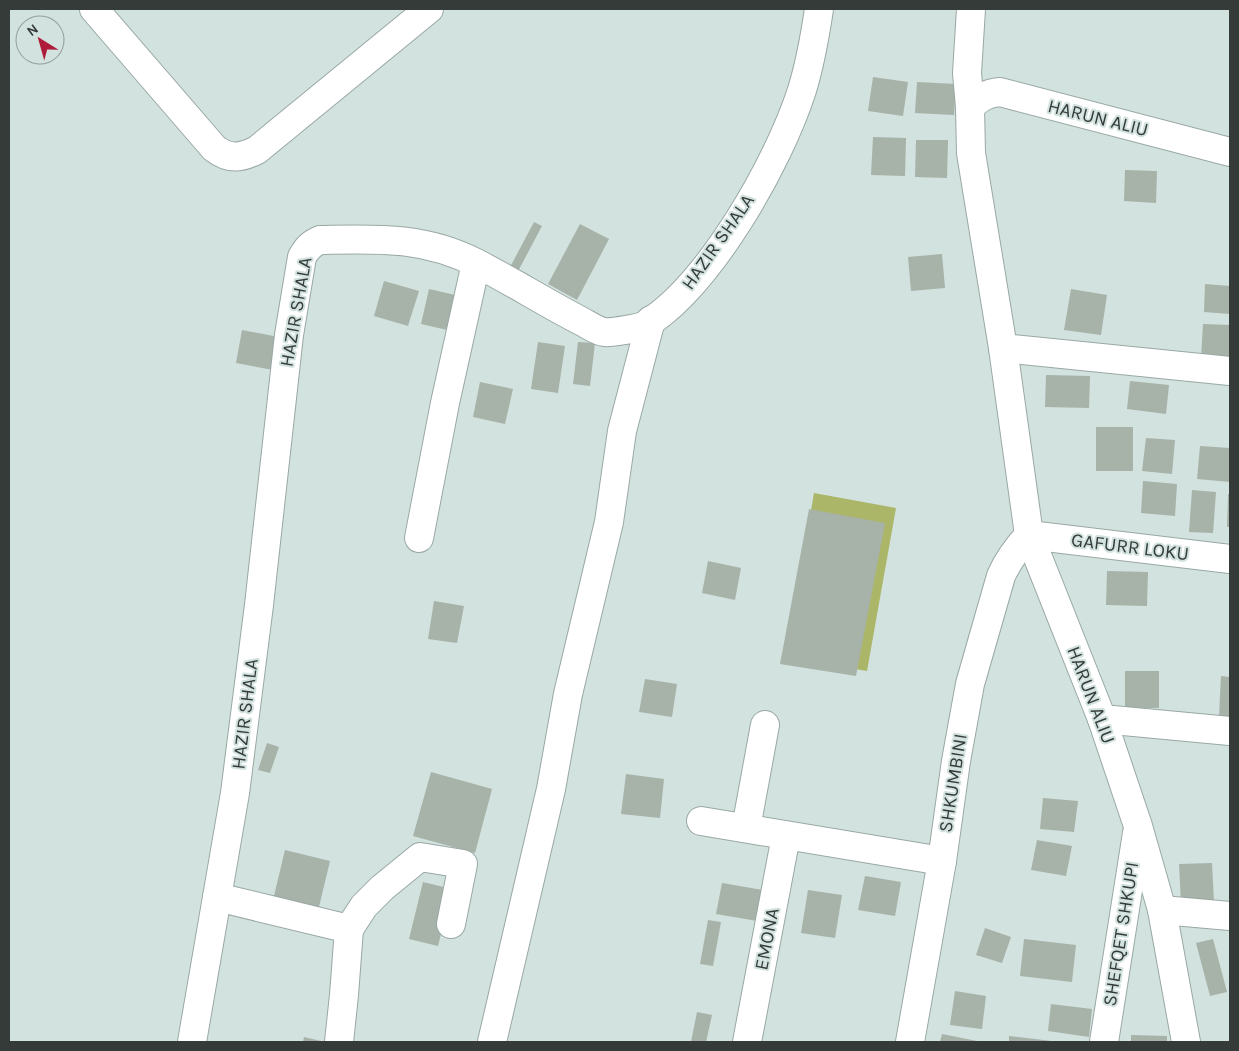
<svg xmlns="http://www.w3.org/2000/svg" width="1239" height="1051" font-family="Karla,sans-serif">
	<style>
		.grass { fill: #abb668 }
		.building { fill: #a7b2a9 }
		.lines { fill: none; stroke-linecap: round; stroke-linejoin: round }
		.minor-casing { stroke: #99a8a5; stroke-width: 30 }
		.minor { stroke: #fff; stroke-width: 28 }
		.labels { text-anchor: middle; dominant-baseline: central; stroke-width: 4; stroke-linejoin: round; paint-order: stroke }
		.street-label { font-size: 19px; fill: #343b39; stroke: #d2e2df }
	</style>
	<rect width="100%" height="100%" fill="#d2e2df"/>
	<!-- grass -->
	<path class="grass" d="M814 493 896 508 867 671 786 657Z"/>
	<!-- building -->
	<g class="building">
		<path d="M873 77 908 82 903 116 868 111Z"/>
		<path d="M917 82 956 84 954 115 915 113Z"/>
		<path d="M873 137 906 138 905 176 871 175Z"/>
		<path d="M916 140H948L947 178 915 177Z"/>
		<path d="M1125 170 1157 171 1156 203 1124 201Z"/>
		<path d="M534 222 542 226 516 275 508 271Z"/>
		<path d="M580 224 609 239 577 300 548 284Z"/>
		<path d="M942 254 945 288 911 291 908 257Z"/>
		<path d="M384 281 419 291 408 326 374 316Z"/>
		<path d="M1205 284 1230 286V314L1204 312Z"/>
		<path d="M429 289 464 297 456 332 421 324Z"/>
		<path d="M1071 289 1107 295 1101 335 1064 330Z"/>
		<path d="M1203 324 1230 325V360L1201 359Z"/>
		<path d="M242 330 279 337 273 370 236 363Z"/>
		<path d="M538 342 565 346 558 393 531 389Z"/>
		<path d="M578 342 595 343 590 386 573 384Z"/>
		<path d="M1046 375 1090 376 1089 408 1045 407Z"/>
		<path d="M1130 381 1169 385 1166 414 1127 409Z"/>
		<path d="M480 382 513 389 505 424 473 417Z"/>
		<rect x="1096" y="427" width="37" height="44"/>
		<path d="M1146 438 1175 440 1172 474 1142 471Z"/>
		<path d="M1200 446 1230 448V482L1197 479Z"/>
		<path d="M1143 481 1177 484 1175 516 1141 513Z"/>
		<path d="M1192 490 1216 492 1213 533 1189 532Z"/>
		<path d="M1228 494H1230V527H1227Z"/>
		<path d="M809 509 885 523 856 676 780 664Z"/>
		<path d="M708 561 741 568 735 600 702 593Z"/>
		<path d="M1107 571 1148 572 1147 606 1106 605Z"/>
		<path d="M434 601 464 606 457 643 428 639Z"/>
		<rect x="1125" y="671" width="34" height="37"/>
		<path d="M1221 676 1230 677V716H1219Z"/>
		<path d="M645 679 677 684 672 717 639 712Z"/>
		<path d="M267 743 279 747 270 773 258 770Z"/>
		<path d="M431 772 492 789 475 853 413 836Z"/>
		<path d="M626 774 664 779 660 818 621 814Z"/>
		<path d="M1043 798 1078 801 1074 832 1040 829Z"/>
		<path d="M1037 840 1072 846 1066 876 1031 870Z"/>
		<path d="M285 850 330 861 318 911 273 900Z"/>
		<path d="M1212 863 1214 902 1181 903 1179 864Z"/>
		<path d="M865 876 901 882 895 916 858 910Z"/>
		<path d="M423 882 452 889 438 946 409 939Z"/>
		<path d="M722 883 768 891 763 922 716 914Z"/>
		<path d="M808 890 842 895 835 938 801 933Z"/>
		<path d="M708 920 721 922 713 966 700 964Z"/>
		<path d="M985 928 1011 937 1002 963 976 955Z"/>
		<path d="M1024 939 1076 945 1072 982 1020 976Z"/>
		<path d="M1213 939 1227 992 1210 996 1196 943Z"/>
		<path d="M955 991 986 996 982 1029 950 1025Z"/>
		<path d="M1051 1004 1092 1009 1089 1037 1048 1031Z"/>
		<path d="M697 1012 712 1015 706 1042H691Z"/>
		<path d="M942 1034 977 1041V1042H940Z"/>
		<path d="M1131 1035 1167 1036V1042H1131Z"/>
		<path d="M1009 1036 1052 1041V1042H1009Z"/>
		<path d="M304 1037 325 1042H303Z"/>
	</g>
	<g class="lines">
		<!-- minor casing -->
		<g class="minor-casing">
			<g id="minor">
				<path d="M94 9 214 148C229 160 241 158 257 150L429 9"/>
				<path d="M971 9 967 73 970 107 971 153 1003 348 1029 535 1102 719 1138 826 1162 910 1186 1042"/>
				<path d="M970 107C979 98 987 93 1000 92L1230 152"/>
				<path d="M1003 348 1230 371"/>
				<path d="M419 538 445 403 476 263"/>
				<path d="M1102 719 1230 731"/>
				<path d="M701 821 942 861"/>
				<path d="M746 828 765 725"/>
				<path d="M217 897 349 929 344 995 339 1042"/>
				<path d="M1162 910 1230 916"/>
				<path d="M349 929 364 906 382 888 420 857 463 864 451 924"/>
				<path d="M192 1042 235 793 259 605 289 335 302 257C307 248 311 244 320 240 377 239 425 236 478 264 513 282 546 303 581 321 587 324 597 331 604 332 611 333 640 328 645 325 710 285 779 162 802 90 810 64 815 36 819 9"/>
				<path d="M492 1042 551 789 568 694 609 522 622 431 651 320"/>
				<path d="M747 1042 786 836"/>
				<path d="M910 1042 942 861 956 761 970 684 1001 576C1008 560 1017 548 1029 535L1230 559"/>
				<path d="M1104 1042 1137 833"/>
			</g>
		</g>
		<!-- minor -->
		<use href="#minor" class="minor"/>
	</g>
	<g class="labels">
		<!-- street labels -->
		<g class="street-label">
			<text transform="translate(1098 118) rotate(14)">HARUN ALIU</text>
			<text transform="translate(718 242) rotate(-55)">HAZIR SHALA</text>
			<text transform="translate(296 312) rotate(-80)">HAZIR SHALA</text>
			<text transform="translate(1130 547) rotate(7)">GAFURR LOKU</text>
			<text transform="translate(1091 695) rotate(69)">HARUN ALIU</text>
			<text transform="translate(245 714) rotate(-83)">HAZIR SHALA</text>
			<text transform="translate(953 783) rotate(-81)">SHKUMBINI</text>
			<text transform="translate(1121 934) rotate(-81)">SHEFQET SHKUPI</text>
			<text transform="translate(767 939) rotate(-79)">EMONA</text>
		</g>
	</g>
	<!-- border -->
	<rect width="1239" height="1051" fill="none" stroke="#343b39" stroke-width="20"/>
	<!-- north arrow -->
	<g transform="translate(40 40) rotate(323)"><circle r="24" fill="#d2e2df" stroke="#939f9d"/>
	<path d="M0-4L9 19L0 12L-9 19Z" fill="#af1c3b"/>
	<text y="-8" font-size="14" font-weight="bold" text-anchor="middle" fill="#343b39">N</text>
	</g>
</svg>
